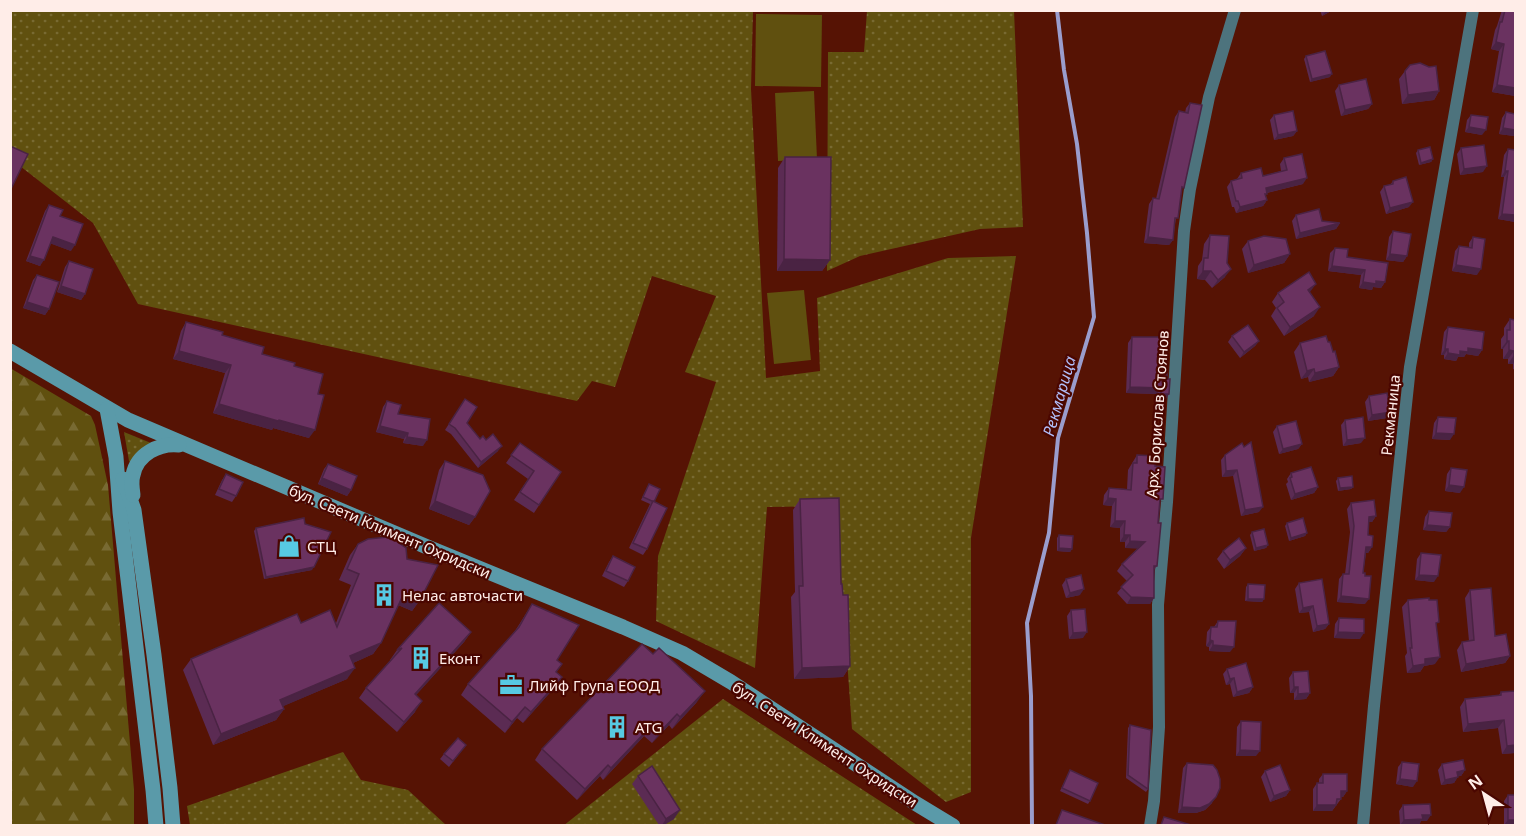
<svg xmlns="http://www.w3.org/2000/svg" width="1526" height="836" font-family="'Noto Sans',sans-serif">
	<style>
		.grass { fill: url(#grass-dots) }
		.forest { fill: url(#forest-firs) }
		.pitch { fill: #60500f }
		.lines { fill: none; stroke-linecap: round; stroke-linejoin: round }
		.stream { stroke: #9a9dcd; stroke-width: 4 }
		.street { stroke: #4d737d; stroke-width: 12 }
		.secondary { stroke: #5a9aa9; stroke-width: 15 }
		.wall { fill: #5b2b53 }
		.shaded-wall { fill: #4a2343 }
		.building { fill: #6a3260; stroke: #4a2343; stroke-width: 1.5 }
		.labels { text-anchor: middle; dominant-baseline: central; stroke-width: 4.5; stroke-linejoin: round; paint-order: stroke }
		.street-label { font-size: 15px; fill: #ffede8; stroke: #4a0600 }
		.poi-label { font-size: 15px; fill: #ffede8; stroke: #4a0600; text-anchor: start }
		.water-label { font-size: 16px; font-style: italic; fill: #b1bef8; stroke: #4a0600 }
	</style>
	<defs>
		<pattern id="grass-dots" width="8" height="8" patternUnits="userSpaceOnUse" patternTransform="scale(1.5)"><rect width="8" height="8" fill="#60500f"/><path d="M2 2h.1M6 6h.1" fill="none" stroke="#786a32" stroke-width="1.8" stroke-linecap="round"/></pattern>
		<pattern id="forest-firs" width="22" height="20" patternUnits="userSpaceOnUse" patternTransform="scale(1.5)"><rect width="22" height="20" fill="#60500f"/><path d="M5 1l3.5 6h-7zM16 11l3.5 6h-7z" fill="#786a32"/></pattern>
	</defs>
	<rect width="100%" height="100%" fill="#561304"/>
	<!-- grass -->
	<g class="grass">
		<path d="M10 11H755L753 12 751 89 766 378 820 371 817 298 948 258 1016 256 971 538V792L946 802 852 729 836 506 767 507 755 668 656 621 658 556 716 382 685 372 716 296 652 276 615 387 592 381 577 401 138 304 93 223 11 159Z"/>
		<path d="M867 11H1014L1023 227 980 229 860 256 827 271 828 52H864Z"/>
		<path d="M124 432 151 443 130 462 129 461Z"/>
		<path d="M723 699 917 825 563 826Z"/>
		<path d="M343 752 361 780 408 790 446 825H190L187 806Z"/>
	</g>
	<!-- forest -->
	<path class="forest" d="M10 368 91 416 95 425 108 485 134 790V825H11Z"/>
	<!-- pitch -->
	<g class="pitch">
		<path d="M756 14 822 15 821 87 755 86Z"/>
		<path d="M814 91 817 159 778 161 775 93Z"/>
		<path d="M804 290 811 360 774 364 767 293Z"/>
	</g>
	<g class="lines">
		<!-- stream -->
		<path class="stream" d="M1032 826 1031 696 1027 623 1049 533 1058 438 1094 317 1087 233 1077 144 1064 70 1057 10"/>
		<!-- street -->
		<g class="street">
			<path d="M1150 826 1154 801 1159 727 1158 605 1167 502 1184 231 1190 189 1209 97 1235 10"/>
			<path d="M1363 826 1374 706 1410 367 1473 10"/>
		</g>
		<!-- secondary -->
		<g class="secondary">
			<path d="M10 351 128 420 432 549 623 627 682 653 731 682 915 803 953 826"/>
			<path d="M107 409 116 457 120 512 153 790 156 826"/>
			<path d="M123 479 134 510 154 655 170 788 173 826"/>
			<path d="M133 495C132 488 131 481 133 475 137 454 159 443 179 445"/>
		</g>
	</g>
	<!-- wall -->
	<g class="wall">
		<path d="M1320 10H1333L1322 16Z"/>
		<path d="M1502 10H1515V96L1492 92 1499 51 1491 49 1495 30 1497 26Z"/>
		<path d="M1306 56 1330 77 1310 82 1304 59Z"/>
		<path d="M1405 71 1439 91 1434 100 1402 104 1399 79Z"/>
		<path d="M1339 85 1372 104 1368 109 1341 116 1335 91Z"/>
		<path d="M1190 103 1181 193 1175 224 1173 240 1169 245 1144 243 1149 204 1153 198 1156 199 1175 117 1179 111 1185 113 1186 108Z"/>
		<path d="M1506 112 1514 136 1499 134 1502 118Z"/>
		<path d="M1274 115 1297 131 1293 136 1274 140 1270 120Z"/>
		<path d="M1471 115 1482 135 1465 132 1467 120Z"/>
		<path d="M1461 148 1483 172 1460 175 1457 154Z"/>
		<path d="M1508 149 1515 222 1498 219 1504 177H1501L1504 155Z"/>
		<path d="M1418 150 1433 159 1431 162 1419 165 1416 153Z"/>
		<path d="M785 157 830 260 822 271H777L778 168Z"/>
		<path d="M1284 158 1303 184 1267 193 1265 196 1267 200 1263 206 1236 213 1234 207H1232L1227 187 1231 181 1237 179 1241 173 1263 176 1281 171 1280 164Z"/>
		<path d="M1393 181 1409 207 1386 214 1380 192 1384 186 1390 185Z"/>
		<path d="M49 205 60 216 71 251 50 243 40 266 26 261 45 211Z"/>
		<path d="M1296 215 1322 221 1340 223 1336 229 1296 239 1292 221Z"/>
		<path d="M1393 231 1407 256 1403 262 1386 260 1389 237Z"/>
		<path d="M1210 235 1225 277 1212 288 1205 280 1197 279 1198 266 1202 260 1204 244Z"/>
		<path d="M1473 237 1477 275 1452 271 1455 251 1459 246 1469 247V243Z"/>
		<path d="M1248 241 1290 254 1284 263 1248 273 1242 249Z"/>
		<path d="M1335 248 1385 282 1381 288 1373 287 1372 290 1359 288 1361 275 1328 271 1330 253Z"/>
		<path d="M69 261 85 294 81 300 57 292 65 267Z"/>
		<path d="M37 275 49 309 45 315 23 308 33 280Z"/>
		<path d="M1515 284V304H1514V286Z"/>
		<path d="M1310 292V293L1314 316 1284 336 1271 316 1276 308 1272 302 1278 293Z"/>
		<path d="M1510 319 1515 320V370L1513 369V364H1508V359H1503V349H1501V339L1504 335V328Z"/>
		<path d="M186 322 222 335 262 354 294 366 318 394 309 438 273 428 272 430 213 413 225 373 173 359 181 331Z"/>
		<path d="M1448 327 1482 350 1478 356 1466 354 1464 357H1458L1456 361 1444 359V355H1441L1444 332Z"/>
		<path d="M1232 336 1259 341 1255 346 1240 358 1228 342Z"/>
		<path d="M1132 337 1169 394 1165 400H1157V394L1126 393 1128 343Z"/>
		<path d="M1328 342 1339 367 1333 376 1309 382 1308 377 1301 379 1294 352 1300 343Z"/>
		<path d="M1369 396 1387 418 1368 421 1365 402Z"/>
		<path d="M465 399 467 423 480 439 486 440 498 451 478 468 451 434 445 430Z"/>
		<path d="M387 401 398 414 423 446 403 443 404 439 376 432 383 407Z"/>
		<path d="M1438 417 1450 440 1432 439 1434 423Z"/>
		<path d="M1345 420 1361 443 1343 446 1341 425Z"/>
		<path d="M1277 426 1302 444 1298 449 1279 454 1273 432Z"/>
		<path d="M520 443 561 472 534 513 514 500 528 479 506 463Z"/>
		<path d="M1244 447 1259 512 1241 516 1233 476 1222 477 1221 460 1225 455Z"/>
		<path d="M1137 455 1155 466 1159 504 1157 566 1154 570V598L1150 604H1127L1117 593 1127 581 1117 571 1122 564 1138 548H1125V542H1120V528L1110 527 1112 506 1103 505 1104 495 1109 488 1127 489 1128 470Z"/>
		<path d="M445 461 475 517 469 525 429 509 439 470Z"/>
		<path d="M328 464 351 490 347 496 318 484 324 469Z"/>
		<path d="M1451 468 1460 493 1445 491 1447 474Z"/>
		<path d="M1291 473 1318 487 1314 493 1291 500 1286 484 1288 482 1287 479Z"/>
		<path d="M226 474 236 496 232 502 215 495 222 480Z"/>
		<path d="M1338 478 1353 487 1351 489 1338 491 1336 481Z"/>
		<path d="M649 484 654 502 647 549 643 555 629 548 650 504 641 500Z"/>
		<path d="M800 499 841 584 850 666 843 677 794 679 791 597 795 592 793 510Z"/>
		<path d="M1351 503 1376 516 1372 522H1369L1368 535 1372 547 1368 553H1366L1363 573 1365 604 1337 602 1339 579 1343 574H1345L1350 532 1347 509Z"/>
		<path d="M1429 511 1450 527 1446 532 1423 530 1425 517Z"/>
		<path d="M1287 523 1307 533 1305 536 1289 541 1285 526Z"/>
		<path d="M256 528 312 570 264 579 254 531Z"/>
		<path d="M1252 532 1268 545 1266 548 1254 551 1250 535Z"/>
		<path d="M1059 535 1072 549 1070 552 1057 551V538Z"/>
		<path d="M399 543 407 559 420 600 412 611 398 605 381 643 373 654 353 663 347 679 283 706 284 709 276 720 213 745 183 670 191 659 301 623H336L351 585 339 580 350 555 358 544Z"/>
		<path d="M1246 548 1240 556 1224 569 1217 559 1223 551Z"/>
		<path d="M1421 553 1434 582 1415 580 1417 559Z"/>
		<path d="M613 556 628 581 624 587 602 576 609 562Z"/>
		<path d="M1066 579 1080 595 1066 598 1062 585Z"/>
		<path d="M1299 583 1329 624 1325 629 1313 632 1309 612 1299 613 1295 589Z"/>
		<path d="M1248 584 1264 599 1262 602 1245 601 1246 587Z"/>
		<path d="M1470 590 1495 636 1510 656 1505 663 1461 672 1457 650 1462 642 1469 641 1465 598Z"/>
		<path d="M1408 600 1436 627 1435 664 1424 666 1420 672 1407 673 1405 656 1407 653 1402 607Z"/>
		<path d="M532 604 557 660 562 664 556 672 562 677 554 688 523 723 517 718 505 733 461 695 468 684 515 631Z"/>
		<path d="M1071 610 1083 638 1069 639 1067 616Z"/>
		<path d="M1339 618 1360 639 1334 638 1335 624Z"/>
		<path d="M1218 621 1230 652 1209 651V647L1206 646 1207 632 1211 627H1214Z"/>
		<path d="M471 632 464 642 416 695 415 712 397 732 359 698 366 688 391 660H390L397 650Z"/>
		<path d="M1227 669 1253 687 1249 693 1233 697 1230 684 1226 685 1223 674Z"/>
		<path d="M1293 672 1310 693 1306 699 1294 700V693H1290L1289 678Z"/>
		<path d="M1515 691V753L1502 754 1498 728 1463 732 1460 707 1465 699 1499 695 1501 692Z"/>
		<path d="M697 702 672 729 669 725 652 743 644 736 603 780 600 776 577 800 535 760 542 749Z"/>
		<path d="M1241 721 1256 756H1236L1237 727Z"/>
		<path d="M1130 725 1148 789 1146 792 1126 778 1128 728Z"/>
		<path d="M466 745 449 767 440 759 444 754Z"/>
		<path d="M1402 762 1413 787 1396 784 1398 767Z"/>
		<path d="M1187 763 1212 803 1205 810 1196 813H1178L1183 768Z"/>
		<path d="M1442 764 1465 770 1461 776H1458L1454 783 1441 785 1438 770Z"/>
		<path d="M1070 770 1090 801 1088 804 1060 791Z"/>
		<path d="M1265 771 1290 790 1286 796 1270 802 1261 777Z"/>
		<path d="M1323 774 1347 791 1343 797H1341V799L1332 811H1313V789L1317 783H1319V779Z"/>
		<path d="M638 776 674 819 664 825H659L632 784Z"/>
		<path d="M1508 795 1515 825H1504V801Z"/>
		<path d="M1403 805 1427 821H1421L1419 825H1400L1399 811Z"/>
	</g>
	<!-- shaded-wall -->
	<g class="shaded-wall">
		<path d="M1329 10H1333L1322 16 1324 13Z"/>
		<path d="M1496 42 1504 44 1499 51 1491 49Z"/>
		<path d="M1332 74 1330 77 1310 82 1312 79Z"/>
		<path d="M1497 85 1515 88V96L1492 92Z"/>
		<path d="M1439 91 1434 100 1402 104 1408 95Z"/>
		<path d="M1372 104 1368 109 1341 116 1345 110Z"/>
		<path d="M1469 127 1486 130 1482 135 1465 132Z"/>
		<path d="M1503 128 1515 130V135L1514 136 1499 134Z"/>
		<path d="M1297 131 1293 136 1274 140 1278 135Z"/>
		<path d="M1433 159 1431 162 1419 165 1421 163Z"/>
		<path d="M1487 166 1483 172 1460 175 1464 169Z"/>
		<path d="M1505 171H1508L1504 177H1501Z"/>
		<path d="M1307 178 1303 184 1262 194 1266 188Z"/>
		<path d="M1267 200 1263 206 1236 213 1240 207Z"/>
		<path d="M1413 202 1409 207 1386 214 1390 208Z"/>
		<path d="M1502 214 1515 215V222L1498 219Z"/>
		<path d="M1340 223 1336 229 1296 239 1300 233Z"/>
		<path d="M53 237 75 245 71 251 49 243Z"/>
		<path d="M1148 237 1173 240 1169 245 1144 243Z"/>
		<path d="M1290 254 1284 263 1248 273 1254 265Z"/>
		<path d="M1390 254 1407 256 1403 262 1386 260Z"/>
		<path d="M30 256 44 260 40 266 26 261Z"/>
		<path d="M784 259 830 260 822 271H777Z"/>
		<path d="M1456 265 1481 269 1477 275 1452 271Z"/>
		<path d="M1332 266 1365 270 1361 275 1328 271Z"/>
		<path d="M1231 269 1225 277 1212 288 1218 280Z"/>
		<path d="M1203 271H1211L1205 280 1197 279Z"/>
		<path d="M1376 281 1385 282 1381 288 1373 287 1372 290 1359 288 1363 282Z"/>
		<path d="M1316 284 1310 292 1302 298 1308 290Z"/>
		<path d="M61 286 85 294 81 300 57 292Z"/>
		<path d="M27 302 49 309 45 315 23 308Z"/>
		<path d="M1320 307 1314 316 1284 336 1290 327Z"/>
		<path d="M1259 341 1255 346 1240 358 1244 352Z"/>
		<path d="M1507 341H1509L1503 349H1501Z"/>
		<path d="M1468 348 1482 350 1478 356 1466 354 1464 357H1458L1456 361 1444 359 1448 353Z"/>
		<path d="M1445 349H1448L1444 355H1441Z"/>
		<path d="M1509 350 1514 351 1508 359H1503Z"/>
		<path d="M179 351 231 365 225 373 173 359Z"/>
		<path d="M1514 355H1515V360L1513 364H1508Z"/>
		<path d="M1339 367 1333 376 1309 382 1315 373Z"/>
		<path d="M1314 369 1308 377 1301 379 1307 371Z"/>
		<path d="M1130 387 1161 388 1157 394 1126 393Z"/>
		<path d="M1161 394H1169L1165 400H1157Z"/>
		<path d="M219 404 315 430 309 438 273 428 272 430 213 413Z"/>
		<path d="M1391 412 1387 418 1368 421 1372 415Z"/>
		<path d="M380 426 408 433 404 439 376 432Z"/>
		<path d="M1436 433 1454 434 1450 440 1432 439Z"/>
		<path d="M407 437 427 440 423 446 403 443Z"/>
		<path d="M1365 438 1361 443 1343 446 1347 440Z"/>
		<path d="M1302 444 1298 449 1279 454 1283 449Z"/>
		<path d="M502 446 498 451 478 468 481 462Z"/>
		<path d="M1237 470 1233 476 1222 477 1226 471Z"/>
		<path d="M322 478 351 490 347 496 318 484Z"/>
		<path d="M1449 485 1464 487 1460 493 1445 491Z"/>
		<path d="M1318 487 1314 493 1291 500 1295 494Z"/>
		<path d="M1353 487 1351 489 1338 491 1340 488Z"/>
		<path d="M1108 498 1116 499 1112 506 1103 505Z"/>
		<path d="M435 501 475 517 469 525 429 509Z"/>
		<path d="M1263 507 1259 512 1241 516 1245 510Z"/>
		<path d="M1376 516 1372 522H1365L1369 517Z"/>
		<path d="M1115 521H1125L1120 528 1110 527Z"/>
		<path d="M1427 525 1450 527 1446 532 1423 530Z"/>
		<path d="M1307 533 1305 536 1289 541 1291 538Z"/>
		<path d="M1124 535H1130L1125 542H1120Z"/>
		<path d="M1130 541 1145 542 1141 549 1125 548Z"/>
		<path d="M1268 545 1266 548 1254 551 1256 548Z"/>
		<path d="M1366 547H1372L1368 553 1362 552Z"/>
		<path d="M1059 548 1072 549 1070 552 1057 551Z"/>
		<path d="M1246 548 1240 556 1224 569 1230 560Z"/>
		<path d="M314 567 312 570 264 579 266 577Z"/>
		<path d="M1419 575 1438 576 1434 582 1415 580Z"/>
		<path d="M1084 589 1080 595 1066 598 1070 593Z"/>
		<path d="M404 593 420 600 412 611 396 604Z"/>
		<path d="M1341 596 1369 599 1365 604 1337 602Z"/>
		<path d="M1131 597 1154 598 1150 604H1127Z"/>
		<path d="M1248 599H1264L1262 602 1245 601Z"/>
		<path d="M1313 606 1309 612 1299 613 1303 608Z"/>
		<path d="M1329 624 1325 629 1313 632 1317 626Z"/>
		<path d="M471 632 464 642 407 705 415 694Z"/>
		<path d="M1087 632 1083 638 1069 639 1073 633Z"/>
		<path d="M1338 632 1364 633 1360 639 1334 638Z"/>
		<path d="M1210 640 1213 641 1209 647 1206 646Z"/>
		<path d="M381 643 373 654 342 668 350 656Z"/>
		<path d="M1213 645 1234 647 1230 652 1209 651Z"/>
		<path d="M1510 656 1505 663 1461 672 1466 664Z"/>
		<path d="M1440 657 1435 664 1424 666 1420 672 1407 673 1413 666 1425 659Z"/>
		<path d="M850 666 843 677 794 679 802 668Z"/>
		<path d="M355 668 347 679 272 711 280 700Z"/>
		<path d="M562 677 554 688 523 723 531 712Z"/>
		<path d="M1234 678 1230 684 1226 685 1230 679Z"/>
		<path d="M1253 687 1249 693 1233 697 1237 692Z"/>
		<path d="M1294 687H1298L1294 693H1290Z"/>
		<path d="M705 691 697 702 672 729 680 717Z"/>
		<path d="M1310 693 1306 699 1294 700 1298 694Z"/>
		<path d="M422 701 415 712 397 732 404 722Z"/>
		<path d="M525 707 517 718 505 733 512 722Z"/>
		<path d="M284 709 276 720 213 745 221 734Z"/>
		<path d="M677 714 669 725 652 743 660 732Z"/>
		<path d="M1504 720 1498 728 1463 732 1468 724Z"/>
		<path d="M652 725 644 736 603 780 611 768Z"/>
		<path d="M1515 745V753L1502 754 1507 746Z"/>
		<path d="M1240 750 1260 751 1256 756H1236Z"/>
		<path d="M608 765 600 776 577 800 585 789Z"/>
		<path d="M1465 770 1461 776 1453 777 1457 772Z"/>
		<path d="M1458 777 1454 783 1441 785 1445 780Z"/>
		<path d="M1400 779 1417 781 1413 787 1396 784Z"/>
		<path d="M1290 790 1286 796 1270 802 1274 796Z"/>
		<path d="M1341 791H1347L1343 797H1337Z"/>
		<path d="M1216 797 1212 803 1205 810 1196 813H1178L1182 807Z"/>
		<path d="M1317 805H1336L1332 811H1313Z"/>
		<path d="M680 810 674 819 664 825H662L666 819Z"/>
		<path d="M1422 815H1431L1427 821H1421L1419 825H1400L1404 820Z"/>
		<path d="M1508 820H1515V825H1504Z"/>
	</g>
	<!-- building -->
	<g class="building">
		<path d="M1505 10H1515V88L1497 85 1504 44 1496 42 1500 22H1502Z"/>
		<path d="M1325 51 1332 74 1312 79 1306 56Z"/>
		<path d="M1420 63 1429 67 1436 66 1439 91 1408 95 1405 71 1410 65Z"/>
		<path d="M1366 79 1372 104 1345 110 1339 85Z"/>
		<path d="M1190 103 1202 105 1184 188 1182 187 1178 218H1175L1173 240 1148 237 1153 198 1159 199 1179 111 1188 113Z"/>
		<path d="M1293 111 1297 131 1278 135 1274 115Z"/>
		<path d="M1506 112 1515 114V130L1503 128Z"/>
		<path d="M1471 115 1488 117 1486 130 1469 127Z"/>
		<path d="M1484 145 1487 166 1464 169 1461 148Z"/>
		<path d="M10 146 28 154 10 191Z"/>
		<path d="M1430 147 1433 159 1421 163 1418 150Z"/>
		<path d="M1508 149 1515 150V215L1502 214 1508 171H1505Z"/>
		<path d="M1302 154 1307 178 1266 188 1267 194H1265L1267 200 1240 207 1238 201H1236L1231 181 1242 178 1241 173 1261 168 1263 176 1287 170 1284 158Z"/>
		<path d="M785 157H831L830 260 784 259Z"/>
		<path d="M1406 177 1413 202 1390 208 1384 186 1393 184V181Z"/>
		<path d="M49 205 63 210 60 216 83 224 75 245 53 237 44 260 30 256Z"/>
		<path d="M1319 209 1322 221 1340 223 1300 233 1296 215Z"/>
		<path d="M1393 231 1411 234 1407 256 1390 254Z"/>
		<path d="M1210 235 1229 236 1227 263 1231 269 1218 280 1211 271H1203L1204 258H1208Z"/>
		<path d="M1264 236 1286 239 1290 254 1254 265 1248 241Z"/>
		<path d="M1473 237 1485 239 1481 269 1456 265 1459 246 1472 248Z"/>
		<path d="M1335 248 1348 249 1347 257 1388 263 1385 282 1376 281V284L1363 282 1365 270 1332 266Z"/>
		<path d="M69 261 93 269 85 294 61 286Z"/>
		<path d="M1309 272 1316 284 1308 290 1320 307 1290 327 1277 308 1284 302 1278 293Z"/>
		<path d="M37 275 59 282 49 309 27 302Z"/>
		<path d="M1510 319 1515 320V355H1514V351L1509 350V341H1507V330H1510Z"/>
		<path d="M186 322 223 332 222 335 264 347 262 354 295 363 294 366 323 374 318 394 324 395 315 430 279 420 278 421 219 404 231 365 179 351Z"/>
		<path d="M1248 325 1259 341 1244 352 1232 336Z"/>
		<path d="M1448 327 1484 332 1482 350 1468 348V352L1460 351V355L1448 353V349H1445Z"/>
		<path d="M1326 336 1328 342H1330L1333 352 1335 351 1339 367 1315 373 1314 369 1307 371 1300 343Z"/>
		<path d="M1132 337H1167V379H1170L1169 394H1161V388L1130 387Z"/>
		<path d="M1387 393 1391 412 1372 415 1369 396Z"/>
		<path d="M465 399 477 407 467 423 480 439 483 436 486 440 493 434 502 446 481 462 455 428 449 424Z"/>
		<path d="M387 401 401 405 398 414 430 419 427 440 407 437 408 433 380 426Z"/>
		<path d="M1363 417 1365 438 1347 440 1345 420Z"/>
		<path d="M1438 417 1456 418 1454 434 1436 433Z"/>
		<path d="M1296 421 1302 444 1283 449 1277 426Z"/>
		<path d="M1251 442 1263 507 1245 510 1237 470 1226 471 1225 455 1242 443 1244 447Z"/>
		<path d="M520 443 561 472 539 505 520 492 534 471 511 455Z"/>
		<path d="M1137 455 1156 456 1155 466 1165 467 1163 499H1160L1158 523H1161L1157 566H1154V598L1131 597 1121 587 1133 575 1122 564 1145 542 1130 541V535H1124L1125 521H1115L1116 499 1108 498 1109 488 1131 490 1133 463H1137Z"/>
		<path d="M445 461 483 475 490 491 475 517 435 501Z"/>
		<path d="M328 464 357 476 351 490 322 478Z"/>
		<path d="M1311 467 1318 487 1295 494 1290 478 1292 477 1291 473Z"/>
		<path d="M1451 468 1467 470 1464 487 1449 485Z"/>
		<path d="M226 474 243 482 236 496 219 489Z"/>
		<path d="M1352 476 1353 487 1340 488 1338 478Z"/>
		<path d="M649 484 660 489 654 502 643 497Z"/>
		<path d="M839 498 841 584H842L843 595H848L850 666 802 668 799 586H803L800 499Z"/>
		<path d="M1374 500 1376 516 1369 517 1368 535 1373 536 1372 547H1366L1363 573H1365V576H1371L1369 599 1341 596 1343 574H1349L1354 526 1351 503Z"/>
		<path d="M653 501 667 508 647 549 633 543Z"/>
		<path d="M1429 511 1452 513 1450 527 1427 525Z"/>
		<path d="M304 518 305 524 331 532 314 567 266 577 256 528Z"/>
		<path d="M1303 518 1307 533 1291 538 1287 523Z"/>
		<path d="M1264 529 1268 545 1256 548 1252 532Z"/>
		<path d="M1059 535 1073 536 1072 549 1059 548Z"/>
		<path d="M398 536 399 543 406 548 407 559 438 565 420 600 404 593 381 643 350 656 355 668 280 700 284 709 221 734 191 659 297 614 301 623 330 610 337 627 359 574 347 569 358 544 368 539Z"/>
		<path d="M1239 538 1246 548 1230 560 1223 551Z"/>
		<path d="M1421 553 1441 555 1438 576 1419 575Z"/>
		<path d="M613 556 635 567 628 581 606 571Z"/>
		<path d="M1081 575 1084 589 1070 593 1066 579Z"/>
		<path d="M1322 579 1329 624 1317 626 1313 606 1303 608 1299 583Z"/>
		<path d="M1248 584 1265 585 1264 599H1248Z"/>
		<path d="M1491 588 1495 636 1506 634 1510 656 1466 664 1462 642 1474 640 1470 590Z"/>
		<path d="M1429 598V600H1437L1439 622 1436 623 1440 657 1425 659V664L1413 666 1410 648H1412L1408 600Z"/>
		<path d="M439 603 471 632 415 694 422 701 404 722 366 688 402 648 397 650Z"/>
		<path d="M532 604 579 625 557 660 562 664 556 672 562 677 531 712 525 707 512 722 468 684 519 627Z"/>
		<path d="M1085 609 1087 632 1073 633 1071 610Z"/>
		<path d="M1339 618 1364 619V633L1338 632Z"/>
		<path d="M1218 621H1236L1234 647 1213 645V641L1210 640 1211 627H1217Z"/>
		<path d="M642 644 653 654 659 648 705 691 680 717 677 714 660 732 652 725 611 768 608 765 585 789 542 749Z"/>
		<path d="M1246 663 1253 687 1237 692 1234 678 1230 679 1227 669Z"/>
		<path d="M1308 671 1310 693 1298 694V687H1294L1293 672Z"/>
		<path d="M1515 691V745L1507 746 1504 720 1468 724 1465 699 1501 695V692Z"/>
		<path d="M1241 721 1261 722 1260 751 1240 750Z"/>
		<path d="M1130 725 1151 730 1148 789 1128 775Z"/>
		<path d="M458 738 466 745 453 761 444 754Z"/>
		<path d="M1463 760 1465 770 1457 772 1458 777 1445 780 1442 764Z"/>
		<path d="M1402 762 1419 764 1417 781 1400 779Z"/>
		<path d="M1187 763 1213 765 1217 770 1220 779V788L1216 797 1209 804 1200 808 1182 807Z"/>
		<path d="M1280 765 1290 790 1274 796 1265 771Z"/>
		<path d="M652 766 680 810 666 819 638 776Z"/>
		<path d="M1070 770 1098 783 1090 801 1062 788Z"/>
		<path d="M1323 774H1347V791H1341V799H1337L1336 805H1317V783H1323Z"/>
		<rect x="1508" y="795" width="7" height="25"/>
		<path d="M1430 804 1431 815H1422L1423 819 1404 820 1403 805Z"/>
		<path d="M1062 810 1105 825H1056Z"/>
		<path d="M1164 817 1191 825H1161Z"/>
	</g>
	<!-- icons -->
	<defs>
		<g id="shop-bare" transform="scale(1.8)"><path d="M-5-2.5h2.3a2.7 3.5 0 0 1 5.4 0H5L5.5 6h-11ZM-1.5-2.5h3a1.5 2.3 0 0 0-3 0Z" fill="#57c9e2" stroke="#4a0600" stroke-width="2.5" paint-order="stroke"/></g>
		<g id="building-bare" transform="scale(1.8)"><path d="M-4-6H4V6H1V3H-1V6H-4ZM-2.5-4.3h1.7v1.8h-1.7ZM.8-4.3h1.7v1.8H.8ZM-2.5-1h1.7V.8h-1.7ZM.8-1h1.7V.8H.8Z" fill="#57c9e2" stroke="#4a0600" stroke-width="2.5" paint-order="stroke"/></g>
		<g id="office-bare" transform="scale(1.8)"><path d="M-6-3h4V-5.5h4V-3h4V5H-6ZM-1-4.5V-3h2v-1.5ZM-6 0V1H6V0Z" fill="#57c9e2" stroke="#4a0600" stroke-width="2.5" paint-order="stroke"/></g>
	</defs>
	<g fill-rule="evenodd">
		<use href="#shop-bare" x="289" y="546"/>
		<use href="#building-bare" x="384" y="595"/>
		<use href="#building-bare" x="421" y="658"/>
		<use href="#office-bare" x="511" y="685"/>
		<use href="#building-bare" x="617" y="727"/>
	</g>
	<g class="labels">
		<!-- street labels -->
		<g class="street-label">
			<text transform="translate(1157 414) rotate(-86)">Арх. Борислав Стоянов</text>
			<text transform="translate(1390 415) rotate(-84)">Рекманица</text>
			<text transform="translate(390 531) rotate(23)">бул. Свети Климент Охридски</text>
			<text transform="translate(825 744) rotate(33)">бул. Свети Климент Охридски</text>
		</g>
		<!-- poi labels -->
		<g class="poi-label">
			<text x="307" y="546">СТЦ</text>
			<text x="402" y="595">Нелас авточасти</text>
			<text x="439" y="658">Еконт</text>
			<text x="529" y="685">Лийф Група ЕООД</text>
			<text x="635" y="727">ATG</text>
		</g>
		<!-- water labels -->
		<g class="water-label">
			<text transform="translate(1059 396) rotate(-74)">Рекмарица</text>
		</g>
	</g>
	<!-- border -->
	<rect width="1526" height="836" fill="none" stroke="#ffede8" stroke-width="24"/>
	<!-- north arrow -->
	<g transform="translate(1484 794) rotate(324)" stroke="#4a0600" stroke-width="4.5" paint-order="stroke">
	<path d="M0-4.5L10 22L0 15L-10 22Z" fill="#ffede8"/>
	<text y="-9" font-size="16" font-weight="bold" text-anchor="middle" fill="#ffede8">N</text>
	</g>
</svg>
